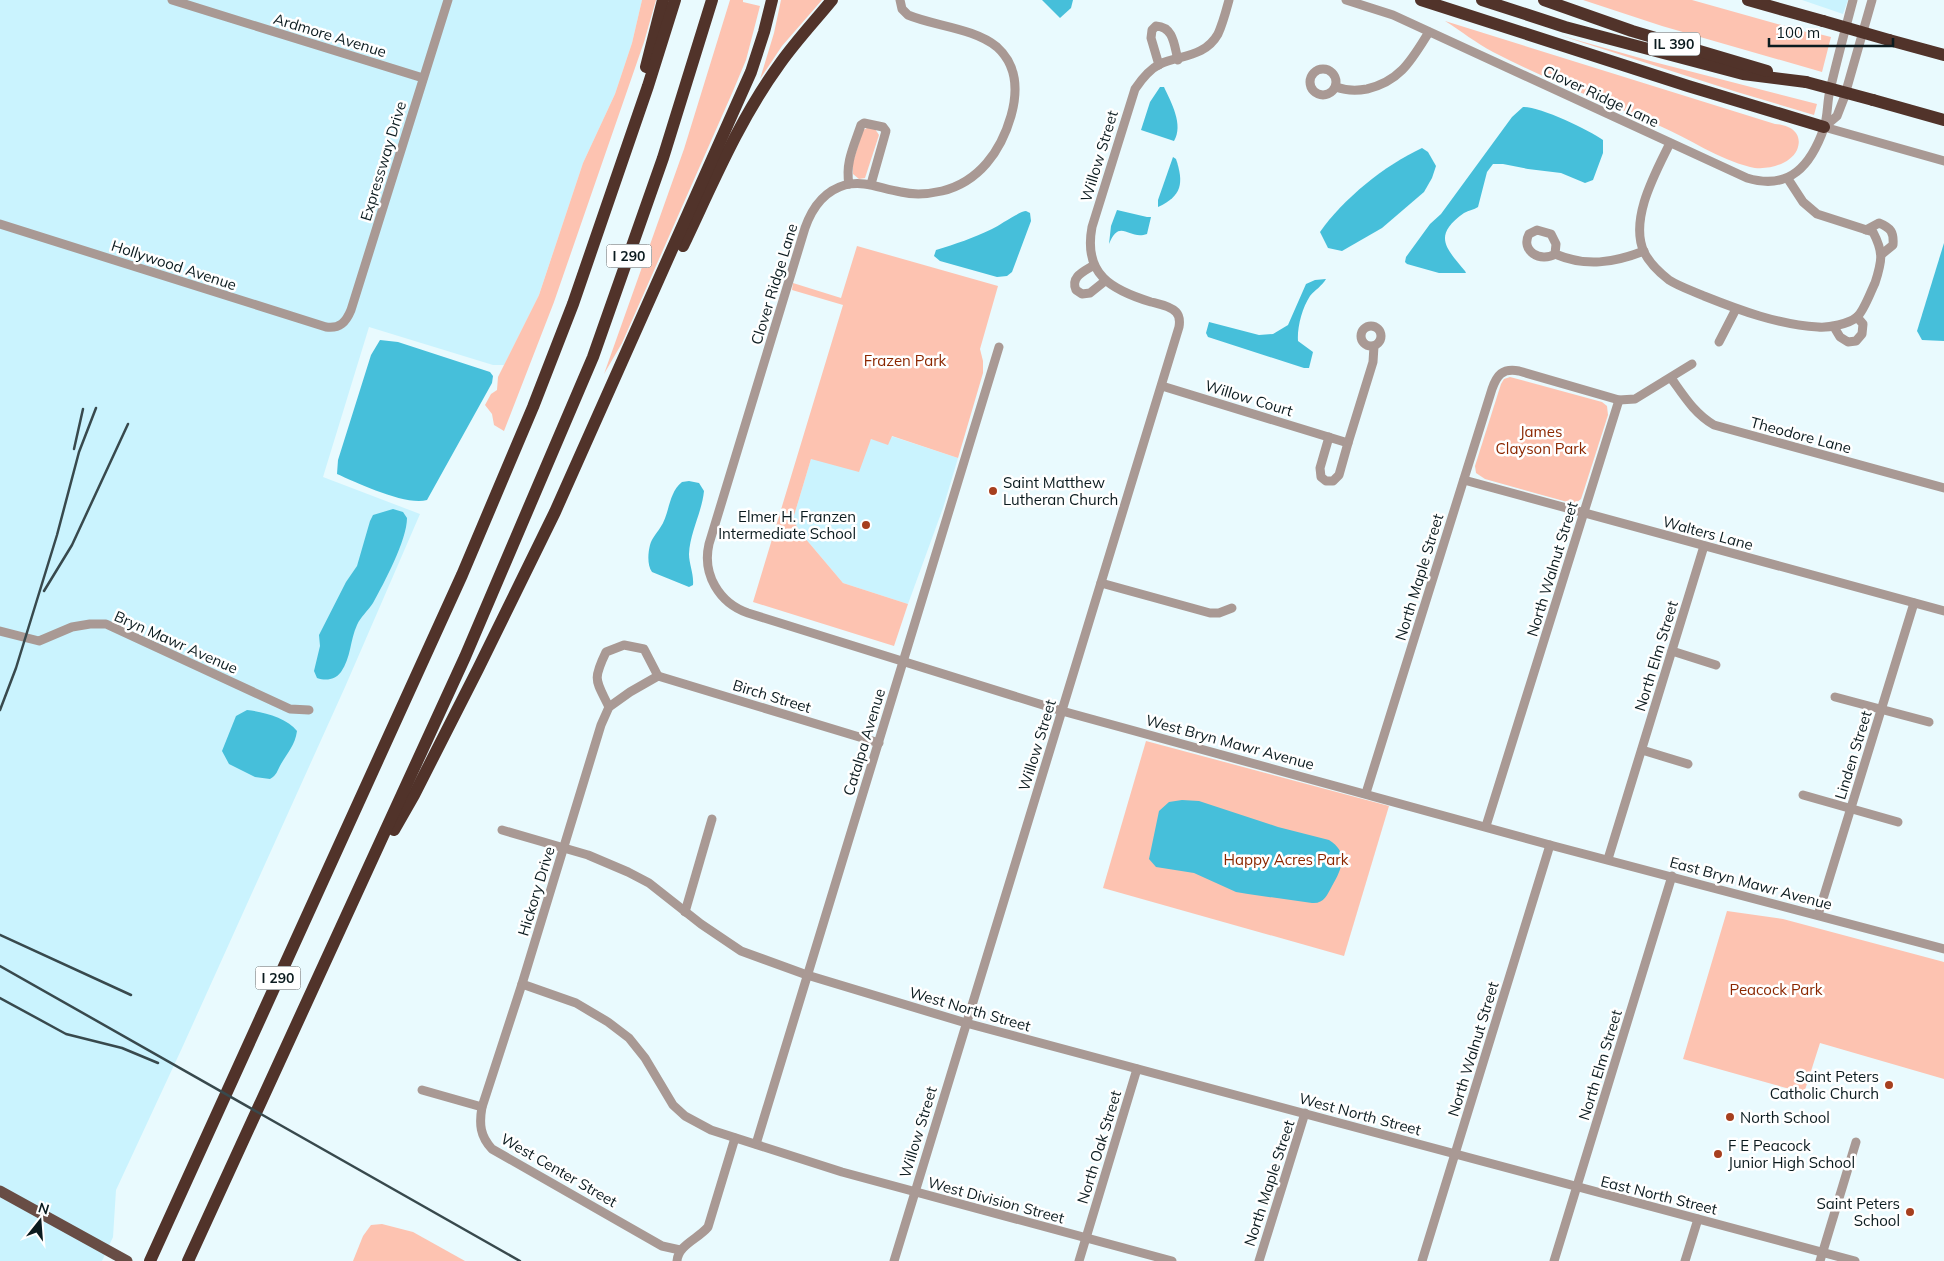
<svg xmlns="http://www.w3.org/2000/svg" width="1944" height="1261" font-family="Mulish,sans-serif">
	<style>
		.built { fill: #caf3fe }
		.green { fill: #fdc3b1 }
		.water { fill: #46bfda }
		.lines { fill: none; stroke-linecap: round; stroke-linejoin: round }
		.minor { stroke: #a99994; stroke-width: 9 }
		.major { stroke: #684d45; stroke-width: 11 }
		.highway { stroke: #51332a; stroke-width: 12 }
		.rail { stroke: #38494d; stroke-width: 2.5 }
		.highway-bridge { stroke: #51332a; stroke-width: 12 }
		.poi-dot { fill: #a63f1e; stroke: #fff; stroke-width: 2 }
		.labels { text-anchor: middle; dominant-baseline: central; stroke-width: 5; stroke-linejoin: round; paint-order: stroke }
		.shield { fill: #fff; stroke: #545f62; stroke-width: 1 }
		.shield-label { font-size: 14px; font-weight: bold; fill: #0b1b1f }
		.street-label { font-size: 15px; fill: #0b1b1f; stroke: #fff }
		.park-label { font-size: 15px; fill: #8b2700; stroke: #fff }
		.poi-label { font-size: 15px; fill: #0b1b1f; stroke: #fff; text-anchor: start }
	</style>
	<rect width="100%" height="100%" fill="#e9fafe"/>
	<!-- built -->
	<g class="built">
		<path d="M0 0H642L632 43 615 94 583 163 539 295 504 365H493L369 327 323 477 420 514 345 687 182 1048 116 1190 113 1237 102 1261H0Z"/>
		<path d="M1802 0H1848L1843 14Z"/>
		<path d="M891 436 958 458 943 508 908 604 843 583 799 531 793 519 811 459 866 449 871 439Z"/>
	</g>
	<!-- green -->
	<g class="green">
		<path d="M642 0H656L644 42 554 302 504 431 494 425 492 414 485 405 491 394 497 390 498 377 539 295 583 163 615 94 632 43Z"/>
		<path d="M730 0H743V2L760 6 746 60 733 91 622 343 604 374 684 149Z"/>
		<path d="M781 0H822L782 46 760 79 774 33Z"/>
		<path d="M1583 0H1692L1817 35 1819 34 1831 37 1822 72 1662 26Z"/>
		<path d="M1445 21 1775 124C1789 125 1804 132 1797 150 1790 165 1765 171 1750 167 1718 159 1690 139 1660 126 1604 102 1547 80 1493 52 1476 43 1461 31 1445 21Z"/>
		<path d="M1559 35 1654 62 1817 104 1814 115 1737 92Z"/>
		<path d="M869 127 875 129 879 135 865 178 859 179 853 174V162L863 130Z"/>
		<path d="M857 246 998 286 980 349 983 361V373L958 458 892 436 888 445 871 439 859 472 811 459 793 519 799 531 843 583 908 604 894 646 753 602 843 305 792 290 793 283 841 298Z"/>
		<path d="M1510 377 1602 402 1607 406 1608 415 1583 493 1581 499 1576 503H1571L1485 479 1476 473 1475 466 1501 384 1504 379Z"/>
		<path d="M1146 741 1389 806 1344 956 1103 888Z"/>
		<path d="M1727 911 1783 919 1944 962V1079L1820 1043 1804 1093 1683 1059Z"/>
		<path d="M382 1224 413 1232 465 1261H353L363 1236 371 1225Z"/>
	</g>
	<!-- water -->
	<g class="water">
		<path d="M1042 0H1073L1071 8 1060 18Z"/>
		<path d="M1160 87H1164C1171 102 1184 125 1174 141L1141 130 1150 102Z"/>
		<path d="M1523 107C1539 106 1589 130 1603 140V153L1593 180 1585 183 1561 173 1528 169 1503 164H1493L1487 172 1478 207C1474 210 1469 210 1464 213 1432 236 1446 248 1465 271L1466 273H1439L1407 264 1405 262 1406 257 1430 224 1441 214 1512 117Z"/>
		<path d="M1422 148 1428 152 1436 166 1432 178 1424 192 1382 228 1342 251 1328 248 1320 232C1343 199 1385 165 1422 148Z"/>
		<path d="M1173 157 1176 159C1184 183 1182 196 1158 207V200Z"/>
		<path d="M1117 210 1147 217H1151L1147 234C1129 241 1120 217 1109 244L1111 226Z"/>
		<path d="M1026 211 1030 213 1031 221 1012 272 1007 276 997 277 940 261 934 256 936 250C956 244 973 238 992 229 1000 225 1020 211 1026 211Z"/>
		<path d="M1944 243V341L1922 340 1917 331Z"/>
		<path d="M1326 279C1322 286 1315 290 1310 296 1302 308 1297 328 1298 341L1313 352 1309 368H1304L1208 337 1206 333 1209 322 1259 335 1273 334 1288 325 1306 284 1315 280Z"/>
		<path d="M380 340 398 342 490 372 493 376 492 383 427 500C406 506 357 483 337 474L338 460 371 355Z"/>
		<path d="M689 481 699 483 704 491C702 512 690 532 689 554 689 564 694 574 693 585L689 587 652 572C647 565 648 553 650 545 652 538 656 534 660 528 670 514 668 493 682 482Z"/>
		<path d="M393 509 403 512 407 518C407 540 384 583 373 603 368 611 361 616 357 625 350 640 351 658 341 672 335 680 326 681 317 678L314 671 320 646 319 635 346 582 357 566 370 521 373 515Z"/>
		<path d="M247 710C264 712 287 718 297 731 295 745 288 752 281 764 277 771 277 775 270 779L255 777 229 764 222 751 236 716Z"/>
		<path d="M1182 800 1199 801 1278 827 1329 840C1350 853 1341 870 1332 886 1327 895 1324 904 1312 903L1248 894 1236 892 1194 873 1156 867 1149 859 1159 811 1169 802Z"/>
	</g>
	<g class="lines">
		<!-- minor -->
		<g class="minor">
			<path d="M172 0 423 78"/>
			<path d="M900 0 902 9 908 15C934 26 974 28 997 47 1018 66 1018 91 1011 116 1001 151 979 182 942 191 929 194 914 195 901 192 881 189 865 180 845 185 824 191 812 208 805 228L709 544C702 574 719 603 748 613L1062 711 1550 845 1944 949"/>
			<path d="M1346 0 1393 15 1747 178C1790 191 1811 165 1824 128 1828 116 1827 102 1830 90 1837 60 1845 30 1853 0"/>
			<path d="M1159 65 1151 38 1152 30 1156 26C1174 27 1174 45 1178 60"/>
			<circle cx="1323" cy="82" r="13"/>
			<path d="M1336 87C1347 91 1356 91 1367 89 1401 81 1412 59 1429 32"/>
			<path d="M1824 127 1837 116 1844 98 1872 0"/>
			<path d="M1824 127 1944 161"/>
			<path d="M1670 143C1656 172 1629 219 1644 252 1649 262 1660 273 1669 280 1680 287 1693 291 1704 296 1739 310 1779 325 1818 327 1828 328 1849 324 1857 317 1864 311 1871 291 1875 283 1882 261 1884 253 1873 232L1817 214 1803 202 1788 179"/>
			<path d="M849 184C845 163 854 146 861 125L864 123 883 127 886 131 871 184"/>
			<path d="M0 224 326 327C340 329 346 322 351 310L448 0"/>
			<path d="M1866 230 1879 223C1891 228 1894 232 1893 245L1882 254"/>
			<path d="M1555 254 1556 244 1551 234 1537 230 1529 234C1520 251 1541 263 1555 254 1586 267 1613 263 1644 251"/>
			<path d="M1094 265C1085 271 1070 276 1076 290L1082 294 1090 293 1105 281"/>
			<circle cx="1371" cy="336" r="10"/>
			<path d="M1834 327 1840 337 1848 342 1856 341 1862 334 1863 324 1857 317"/>
			<path d="M1719 342 1736 309"/>
			<path d="M1671 378C1684 396 1694 413 1714 425L1944 488"/>
			<path d="M1162 386 1348 443 1373 362 1374 346"/>
			<path d="M1329 437 1320 468 1321 477 1326 481H1333L1339 475 1348 443"/>
			<path d="M1464 480 1944 611"/>
			<path d="M1101 583 1210 613H1219L1232 608"/>
			<path d="M0 631 39 641 72 627 90 624H106L290 709 309 710"/>
			<path d="M1672 651 1716 665"/>
			<path d="M1835 697 1929 722"/>
			<path d="M609 707C596 680 592 681 606 652L624 645 644 649 658 676"/>
			<path d="M1642 750 1688 764"/>
			<path d="M1366 793 1492 389C1497 375 1502 368 1519 371L1619 400 1635 399 1692 364"/>
			<path d="M1803 795 1898 822"/>
			<path d="M1486 826 1619 400"/>
			<path d="M502 830 588 855 628 872 649 883 701 924 741 951 807 975 966 1023 1855 1261"/>
			<path d="M1608 859 1704 546"/>
			<path d="M685 912 712 819"/>
			<path d="M1818 915 1914 603"/>
			<path d="M522 984 576 1003 608 1022 629 1038 645 1058 673 1105 685 1116 711 1130 842 1172 1172 1261"/>
			<path d="M422 1090 482 1107"/>
			<path d="M756 1144 999 347"/>
			<path d="M680 1250 662 1246 492 1149C480 1136 479 1124 482 1107L522 984 601 725 609 707 630 692 658 676 879 743"/>
			<path d="M677 1261C678 1245 698 1239 708 1227L735 1138"/>
			<path d="M894 1261 1179 327C1180 321 1180 316 1176 312 1170 306 1159 304 1151 302 1112 290 1083 275 1092 227L1135 89C1141 80 1150 69 1160 64 1181 55 1205 57 1218 34 1223 23 1226 11 1229 0"/>
			<path d="M1079 1261 1137 1069"/>
			<path d="M1259 1261 1305 1113"/>
			<path d="M1422 1261 1550 845"/>
			<path d="M1554 1261 1672 876"/>
			<path d="M1685 1261 1698 1219"/>
			<path d="M1820 1261 1856 1142"/>
		</g>
		<!-- major -->
		<path class="major" d="M0 1191 127 1261"/>
		<!-- highway -->
		<g class="highway">
			<path d="M1421 0 1688 86 1824 127"/>
			<path d="M1482 0 1565 27 1743 74 1806 82"/>
			<path d="M1544 0 1632 31 1767 71"/>
			<path d="M1748 0 1823 21"/>
			<path d="M1889 40 1944 55"/>
			<path d="M646 67 663 0"/>
			<path d="M1873 100 1944 120"/>
			<path d="M683 246C712 185 739 120 779 65 795 42 814 22 832 0"/>
			<path d="M394 830 414 795 478 669 555 512 751 72 764 32 772 0"/>
			<path d="M150 1261 462 575 533 407 573 304 648 86 675 0"/>
			<path d="M188 1261 465 657 593 357 663 158 712 0"/>
		</g>
		<!-- rail -->
		<g class="rail">
			<path d="M74 449 83 409"/>
			<path d="M44 591 72 545 128 424"/>
			<path d="M0 710 16 668 57 535 79 452 96 408"/>
			<path d="M0 935 131 995"/>
			<path d="M0 966 520 1261"/>
			<path d="M0 998 66 1034 122 1048 158 1063"/>
		</g>
		<!-- highway-bridge -->
		<g class="highway-bridge">
			<path d="M1823 21 1889 40"/>
			<path d="M1806 82 1873 100"/>
		</g>
	</g>
	<!-- markers -->
	<g class="poi-dot">
		<circle cx="993" cy="491" r="5"/>
		<circle cx="866" cy="525" r="5"/>
		<circle cx="1889" cy="1085" r="5"/>
		<circle cx="1730" cy="1117" r="5"/>
		<circle cx="1718" cy="1154" r="5"/>
		<circle cx="1910" cy="1212" r="5"/>
	</g>
	<g class="labels">
		<!-- shield labels -->
		<g class="shield">
			<rect x="1648" y="32.5" width="52" height="23" rx="4"/>
			<rect x="606.5" y="244.5" width="45" height="23" rx="4"/>
			<rect x="255.5" y="966.5" width="45" height="23" rx="4"/>
		</g>
		<g class="shield-label">
			<text x="1674" y="44">IL 390</text>
			<text x="629" y="256">I 290</text>
			<text x="278" y="978">I 290</text>
		</g>
		<!-- street labels -->
		<g class="street-label">
			<text transform="translate(330 35) rotate(17)">Ardmore Avenue</text>
			<text transform="translate(1601 96) rotate(25)">Clover Ridge Lane</text>
			<text transform="translate(1099 156) rotate(-73)">Willow Street</text>
			<text transform="translate(383 161) rotate(-73)">Expressway Drive</text>
			<text transform="translate(174 265) rotate(18)">Hollywood Avenue</text>
			<text transform="translate(774 284) rotate(-73)">Clover Ridge Lane</text>
			<text transform="translate(1249 398) rotate(17)">Willow Court</text>
			<text transform="translate(1801 435) rotate(15)">Theodore Lane</text>
			<text transform="translate(1708 533) rotate(15)">Walters Lane</text>
			<text transform="translate(1552 569) rotate(-73)">North Walnut Street</text>
			<text transform="translate(1419 577) rotate(-73)">North Maple Street</text>
			<text transform="translate(176 642) rotate(24)">Bryn Mawr Avenue</text>
			<text transform="translate(1656 656) rotate(-73)">North Elm Street</text>
			<text transform="translate(772 696) rotate(17)">Birch Street</text>
			<text transform="translate(864 742) rotate(-73)">Catalpa Avenue</text>
			<text transform="translate(1230 742) rotate(15)">West Bryn Mawr Avenue</text>
			<text transform="translate(1037 745) rotate(-73)">Willow Street</text>
			<text transform="translate(1853 755) rotate(-73)">Linden Street</text>
			<text transform="translate(1751 883) rotate(15)">East Bryn Mawr Avenue</text>
			<text transform="translate(536 891) rotate(-73)">Hickory Drive</text>
			<text transform="translate(970 1009) rotate(16)">West North Street</text>
			<text transform="translate(1473 1049) rotate(-73)">North Walnut Street</text>
			<text transform="translate(1600 1065) rotate(-73)">North Elm Street</text>
			<text transform="translate(1360 1114) rotate(15)">West North Street</text>
			<text transform="translate(918 1132) rotate(-73)">Willow Street</text>
			<text transform="translate(1099 1147) rotate(-73)">North Oak Street</text>
			<text transform="translate(559 1170) rotate(30)">West Center Street</text>
			<text transform="translate(1269 1183) rotate(-72)">North Maple Street</text>
			<text transform="translate(1659 1195) rotate(14)">East North Street</text>
			<text transform="translate(996 1200) rotate(15)">West Division Street</text>
		</g>
		<!-- park labels -->
		<g class="park-label">
			<text x="905" y="360">Frazen Park</text>
			<text x="1541" y="431">James<tspan x="1541" dy="17">Clayson Park</tspan></text>
			<text x="1286" y="859">Happy Acres Park</text>
			<text x="1776" y="989">Peacock Park</text>
		</g>
		<!-- poi labels -->
		<g class="poi-label">
			<text x="1003" y="482">Saint Matthew<tspan x="1003" dy="17">Lutheran Church</tspan></text>
			<text x="856" y="516" text-anchor="end">Elmer H. Franzen<tspan x="856" dy="17">Intermediate School</tspan></text>
			<text x="1879" y="1076" text-anchor="end">Saint Peters<tspan x="1879" dy="17">Catholic Church</tspan></text>
			<text x="1740" y="1117">North School</text>
			<text x="1728" y="1145">F E Peacock<tspan x="1728" dy="17">Junior High School</tspan></text>
			<text x="1900" y="1203" text-anchor="end">Saint Peters<tspan x="1900" dy="17">School</tspan></text>
		</g>
	</g>
	<!-- north arrow -->
	<g transform="translate(40 1221) rotate(17)" stroke="#ffffff" stroke-width="4" paint-order="stroke">
	<path d="M0-4L9 19L0 12L-9 19Z" fill="#0b1b1f"/>
	<text y="-8" font-size="14" font-weight="bold" text-anchor="middle" fill="#0b1b1f">N</text>
	</g>
	<!-- scale -->
	<path d="M1769 38v8h124v-8" fill="none" stroke="#0b1b1f" stroke-width="2.5"/>
	<text x="1776" y="38" font-size="15" fill="#0b1b1f" stroke="#ffffff" stroke-width="4" paint-order="stroke">100 m</text>
</svg>
